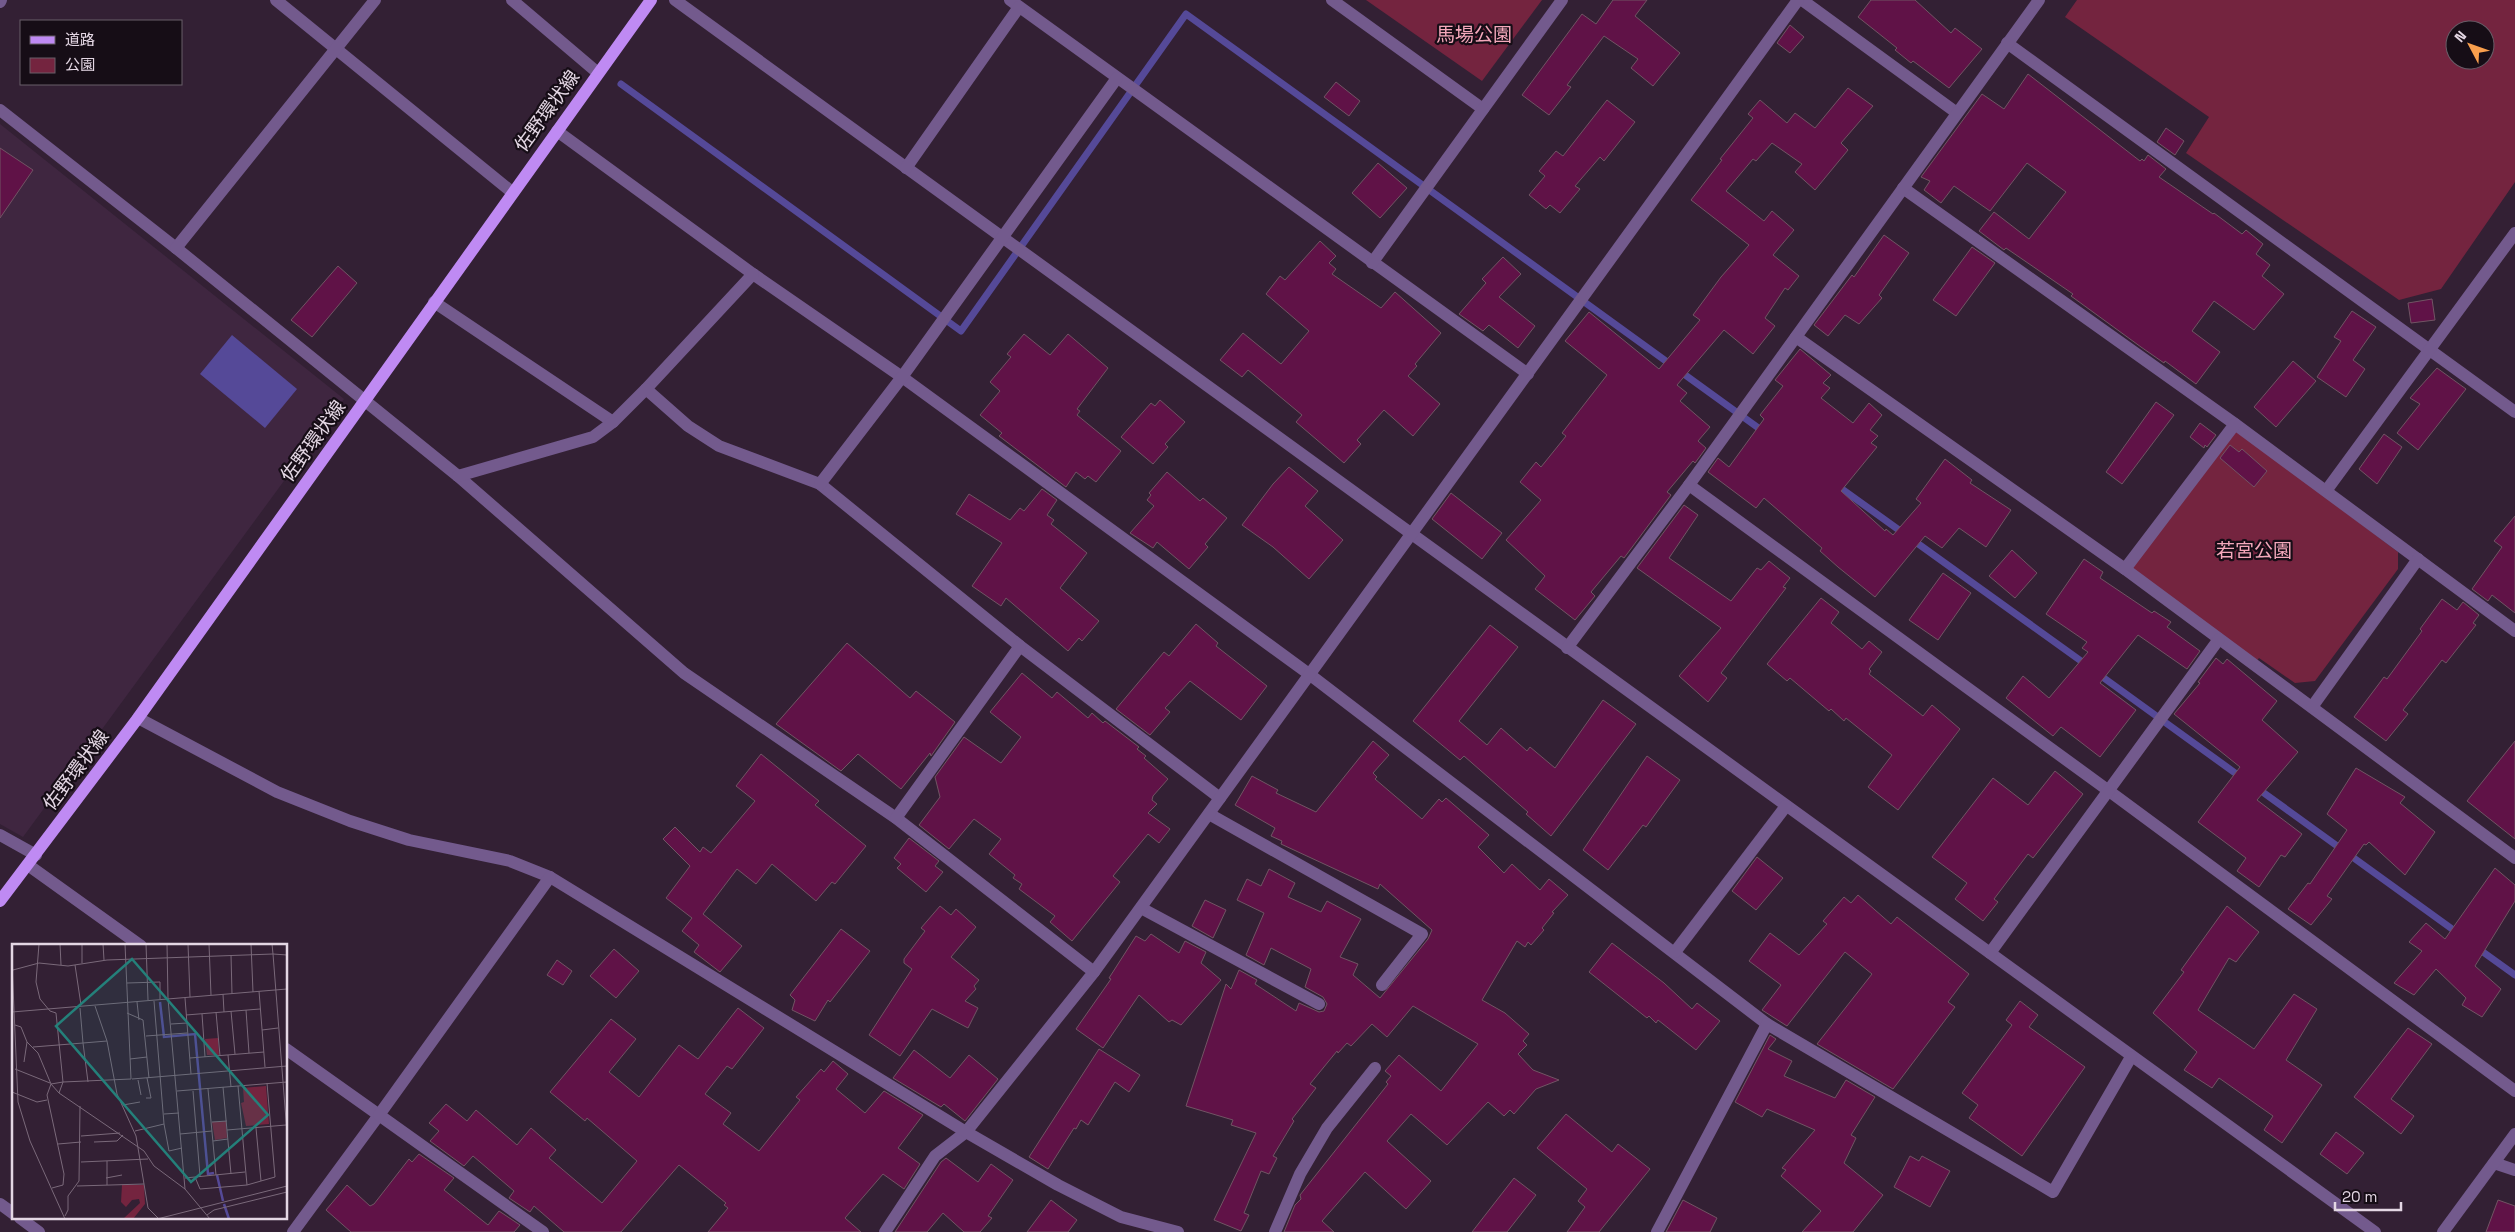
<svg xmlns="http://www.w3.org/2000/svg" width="2515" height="1232" font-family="'Space Grotesk','Noto Sans JP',sans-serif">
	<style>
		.built { fill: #3f2640 }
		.green { fill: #74243f; fill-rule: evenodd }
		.water { fill: #554998 }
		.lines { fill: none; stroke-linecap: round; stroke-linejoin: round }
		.stream { stroke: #554998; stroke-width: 7 }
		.building { fill: #601247; stroke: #715464 }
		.minor { stroke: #735a8d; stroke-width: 12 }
		.major { stroke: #bf8af3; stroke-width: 12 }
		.labels { text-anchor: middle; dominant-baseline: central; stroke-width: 4.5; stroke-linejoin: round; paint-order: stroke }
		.park-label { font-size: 19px; fill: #f4a8bb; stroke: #160d16 }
		.street-label { font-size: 19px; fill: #e4d7e4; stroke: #160d16 }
		.inset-river { fill: none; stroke: #554998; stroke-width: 2.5 }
		.inset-road { fill: none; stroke: #7a697a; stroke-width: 1 }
		.view { fill: #24807a; fill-opacity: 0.15; stroke: #24807a; stroke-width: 2.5 }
		.inset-edge { fill: none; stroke: #e4d7e4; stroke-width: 2.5 }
	</style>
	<rect width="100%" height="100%" fill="#332034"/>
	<!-- built -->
	<path class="built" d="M0 124 344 399 23 837 0 824Z"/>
	<!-- green -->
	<g class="green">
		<path d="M1366 0H1542L1482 81Z"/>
		<path d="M2077 0H2515V182L2441 289 2399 300 2186 153 2209 117 2065 17ZM2455 30H2485V60H2455Z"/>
		<path d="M2235 429 2398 552V569L2315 681 2295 683 2259 658 2253 665 2131 567Z"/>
	</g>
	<!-- water -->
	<path class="water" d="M232 335 297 389 265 428 200 374Z"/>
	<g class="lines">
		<!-- stream -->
		<g class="stream">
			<path d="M621 84 961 331 1186 14 1764 432"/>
			<path d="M1835 484 2088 666"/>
			<path d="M2097 673 2242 778"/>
			<path d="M2257 788 2459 934"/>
			<path d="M2476 947 2515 975"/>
		</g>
	</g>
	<!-- building -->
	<g class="building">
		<path d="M1613 0H1647L1635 16 1680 53 1653 86 1631 68 1638 59 1604 36 1567 85 1571 87 1549 115 1522 95 1582 14 1596 24Z"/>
		<path d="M1871 0H1915L1951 33 1955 28 1982 49 1949 88 1913 61 1911 63 1895 50 1897 48 1858 17Z"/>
		<path d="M1790 25 1804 37 1790 53 1777 43Z"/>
		<path d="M2028 74 2140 161 2142 159 2144 161 2148 155 2166 169 2159 177 2213 214 2214 213 2242 234 2246 230 2263 244 2256 254 2270 265 2262 276 2284 294 2254 330 2214 301 2192 331 2220 352 2196 384 2165 361 2164 363 2141 347 2071 296 2073 294 2006 248 2004 250 1979 231 1994 212 2029 239 2066 192 2027 163 1990 211 1954 186 1941 203 1924 190 1930 181 1921 177 1982 94 2004 109Z"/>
		<path d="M1336 82 1360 101 1349 116 1324 97Z"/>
		<path d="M1848 88 1873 106 1841 143 1848 150 1815 190 1795 172 1802 164 1772 143 1756 161 1753 159 1726 191 1764 221 1772 211 1794 230 1773 255 1799 276 1788 290 1785 288 1765 318 1775 326 1753 354 1724 330 1677 385 1687 393 1680 401 1710 427 1698 441 1706 448 1695 463 1693 461 1667 492 1671 495 1624 558 1621 556 1591 592 1595 596 1575 620 1535 589 1545 576 1506 540 1541 500 1520 482 1536 462 1541 467 1566 436 1562 433 1607 375 1565 341 1589 312 1659 369 1700 320 1693 315 1721 277 1749 245 1691 200 1722 160 1720 159 1753 118 1748 114 1760 100 1787 123 1795 113 1815 128Z"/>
		<path d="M1607 100 1635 122 1604 161 1600 157 1575 186 1580 189 1560 213 1550 205 1546 209 1529 195 1545 176 1539 171 1556 151 1563 156Z"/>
		<path d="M2166 128 2184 141 2175 155 2157 142Z"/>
		<path d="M0 148 33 170 0 218Z"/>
		<path d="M1378 163 1407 188 1380 218 1352 193Z"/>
		<path d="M1884 235 1909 253 1879 295 1882 298 1859 324 1845 315 1828 336 1814 325 1852 275 1854 277Z"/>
		<path d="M1320 241 1336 256 1329 263 1336 269 1332 274 1381 308 1395 292 1441 333 1415 364 1417 366 1408 376 1440 404 1413 436 1384 410 1357 440 1361 444 1344 463 1296 422 1302 415 1248 370 1242 377 1220 360 1243 333 1281 364 1309 331 1266 294 1280 276 1285 280Z"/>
		<path d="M1972 247 1995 263 1956 316 1933 300Z"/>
		<path d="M1503 257 1521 274 1499 297 1535 326 1518 348 1489 325 1483 331 1459 314 1486 283 1482 279Z"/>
		<path d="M338 266 357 283 312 337 291 320Z"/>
		<path d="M2432 299 2435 320 2411 323 2408 303Z"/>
		<path d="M2352 311 2376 327 2353 360 2365 369 2346 397 2317 377 2341 341 2334 337Z"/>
		<path d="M1024 334 1050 355 1068 334 1108 368 1077 409 1080 411 1077 415 1121 451 1096 482 1088 476 1085 479 1076 472 1066 487 999 436 1002 433 980 415 1000 391 990 382 1011 357 1007 354Z"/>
		<path d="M1800 349 1831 375 1823 383 1830 388 1821 398 1853 423 1869 403 1882 415 1870 430 1878 436 1871 443 1877 447 1841 491 1885 531 1886 529 1893 535 1921 503 1916 499 1945 459 1972 480 1970 483 2011 510 1986 547 1959 528 1942 548 1925 536 1875 597 1838 567 1820 551 1822 548 1764 498 1756 508 1708 472 1718 458 1729 467 1764 419 1760 415 1783 386 1775 380Z"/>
		<path d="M2293 361 2316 381 2276 427 2254 407Z"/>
		<path d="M2437 368 2466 389 2418 450 2397 433 2420 404 2410 398Z"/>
		<path d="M1160 400 1185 422 1165 444 1168 447 1153 464 1121 437 1151 403 1155 406Z"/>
		<path d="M2156 402 2174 415 2122 484 2106 472Z"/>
		<path d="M2200 423 2216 435 2207 447 2205 445 2204 448 2190 437Z"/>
		<path d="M2384 434 2402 447 2377 484 2359 469Z"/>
		<path d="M2230 445 2239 452 2242 449 2267 471 2254 487 2220 458Z"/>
		<path d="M1289 467 1318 491 1305 506 1343 540 1309 579 1273 547 1242 525 1273 484Z"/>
		<path d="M1167 472 1200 501 1203 498 1227 518 1205 544 1208 547 1189 569 1157 542 1153 548 1130 533 1154 506 1147 500 1151 495 1149 493Z"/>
		<path d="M1042 489 1057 500 1047 515 1054 520 1051 524 1087 553 1060 588 1099 621 1082 641 1079 638 1068 651 1006 598 1001 606 972 586 1002 543 956 514 969 494 1010 520 1020 508 1024 511Z"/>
		<path d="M1451 493 1502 533 1482 559 1432 519Z"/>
		<path d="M1684 505 1698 515 1669 558 1731 601 1757 568 1761 570 1769 561 1790 578 1783 587 1786 588 1721 673 1727 678 1708 702 1679 676 1721 628 1637 568Z"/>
		<path d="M2515 516V613L2492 595 2488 601 2472 589 2502 547 2494 541Z"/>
		<path d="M2012 550 2037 573 2015 598 1989 576Z"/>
		<path d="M2084 559 2103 572 2100 578 2152 613 2154 611 2171 622 2167 627 2200 651 2187 669 2138 635 2100 683 2136 710 2100 757 2061 727 2053 736 2006 698 2023 676 2049 698 2088 652 2082 648 2087 642 2046 614Z"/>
		<path d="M1943 573 1971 593 1938 640 1909 620Z"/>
		<path d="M1821 598 1839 612 1831 623 1862 649 1869 641 1882 652 1869 669 1871 671 1869 674 1923 716 1932 705 1960 729 1898 810 1868 787 1892 755 1846 718 1844 721 1831 709 1829 711 1790 678 1787 681 1767 664Z"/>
		<path d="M2442 599 2457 610 2463 602 2479 615 2473 623 2476 625 2446 663 2442 660 2403 710 2408 714 2386 741 2354 717 2384 677 2387 679 2422 631 2420 629Z"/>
		<path d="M1196 624 1218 643 1216 646 1267 686 1241 720 1190 681 1165 708 1170 712 1150 735 1116 709 1164 652 1169 656Z"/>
		<path d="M1490 625 1518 647 1459 721 1487 745 1501 728 1527 751 1530 747 1555 768 1603 700 1636 724 1551 836 1526 814 1528 812 1464 756 1460 760 1413 721Z"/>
		<path d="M847 643 910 698 916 691 955 722 931 756 930 753 901 789 858 754 841 771 776 724Z"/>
		<path d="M2216 658 2223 664 2227 659 2277 701 2262 720 2298 752 2257 800 2302 834 2285 857 2281 855 2259 887 2237 871 2246 858 2198 822 2240 767 2174 714 2200 683 2198 682Z"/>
		<path d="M1022 673 1052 698 1057 692 1088 718 1092 713 1103 723 1105 721 1139 747 1137 749 1146 756 1144 758 1168 779 1153 796 1152 800 1157 804 1148 813 1170 829 1159 843 1148 834 1113 876 1120 882 1072 941 1050 922 1055 916 1019 889 1022 884 1013 878 1015 875 989 854 1001 839 974 819 949 849 919 825 940 797 935 777 964 737 1001 763 1021 737 990 712Z"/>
		<path d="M1373 741 1389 755 1373 773 1377 777 1375 779 1422 819 1439 799 1442 802 1446 798 1489 835 1478 847 1504 873 1512 864 1540 890 1549 879 1568 895 1552 912 1554 913 1542 928 1544 930 1531 945 1528 942 1525 947 1517 941 1482 1000 1505 1013 1529 1034 1523 1041 1527 1045 1518 1054 1533 1070 1559 1080 1536 1089 1514 1114 1510 1110 1504 1116 1488 1102 1447 1145 1411 1114 1387 1141 1431 1181 1406 1209 1365 1172 1322 1221 1334 1232H1284L1295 1205 1301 1199 1300 1195 1388 1084 1386 1082 1391 1076 1385 1071 1399 1055 1441 1091 1478 1044 1413 1006 1387 1037 1372 1024 1351 1046 1347 1043 1338 1053 1337 1051 1310 1084 1316 1088 1292 1119 1294 1121 1273 1156 1277 1158 1269 1174 1261 1171 1244 1213 1249 1215 1241 1231 1214 1220 1256 1133 1231 1125 1233 1120 1186 1106 1226 984 1231 989 1239 970 1257 980 1255 984 1296 1011 1299 1003 1319 1012 1324 1011 1327 1004 1323 997 1305 987 1311 969 1271 948 1264 965 1246 955 1264 913 1237 900 1247 879 1261 886 1269 869 1295 883 1288 897 1321 912 1327 901 1361 919 1340 957 1358 964 1353 975 1380 998 1428 939 1432 930 1380 884 1378 889 1281 844 1282 841 1271 836 1275 828 1235 805 1252 776 1278 790 1276 793 1316 812Z"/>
		<path d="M2515 741V839L2467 801Z"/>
		<path d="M761 754 819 801 815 805 866 846 835 884 832 882 816 901 772 864 756 884 737 869 703 914 742 946 720 972 694 952 699 945 682 931 692 918 666 898 690 866 663 839 675 827 700 852 703 847 711 853 755 801 736 786Z"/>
		<path d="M1647 756 1680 780 1646 827 1643 825 1608 870 1583 850Z"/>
		<path d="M2356 768 2405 797 2400 803 2435 832 2405 875 2369 842 2366 845 2364 844 2327 896 2332 899 2311 925 2288 909 2308 883 2310 884 2347 830 2327 814Z"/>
		<path d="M2055 771 2083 794 2033 858 2028 854 1994 899 1998 902 1983 921 1955 899 1967 883 1932 857 1993 778 2028 805Z"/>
		<path d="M909 838 939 861 935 866 943 872 926 892 897 868 901 864 894 858Z"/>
		<path d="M1757 857 1783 878 1756 910 1732 891Z"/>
		<path d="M2495 868 2515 885V901L2475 966 2501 989 2482 1017 2462 1005 2466 998 2436 969 2414 995 2394 983 2422 951 2409 942 2426 923 2445 939Z"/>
		<path d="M1858 895 1891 924 1897 917 1969 974 1948 1002 1955 1007 1893 1089 1817 1044 1872 974 1845 952 1787 1026 1762 1010 1781 985 1749 961 1770 933 1799 955 1827 924 1823 921 1844 897 1851 903Z"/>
		<path d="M1205 900 1226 910 1213 938 1192 926Z"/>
		<path d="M940 906 951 915 956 909 976 927 951 957 979 980 974 986 976 989 965 1001 978 1008 968 1028 932 1009 900 1056 869 1035 912 969 904 963V959L925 931 921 928Z"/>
		<path d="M2227 906 2259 932 2236 962 2229 958 2198 1010 2254 1049 2294 994 2317 1009 2286 1060 2322 1085 2282 1143 2264 1130 2273 1116 2219 1078 2212 1088 2184 1070 2197 1052 2153 1013 2184 972 2181 970Z"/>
		<path d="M841 929 870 951 830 1002 828 1000 815 1021 792 1010 795 1000 790 995Z"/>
		<path d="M1151 934 1179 953 1185 941 1206 952 1201 963 1221 980 1181 1025 1172 1020 1169 1022 1139 995 1103 1048 1076 1029 1111 979 1109 978 1136 936 1145 941Z"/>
		<path d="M1612 943 1664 983 1692 1009 1697 1003 1720 1021 1696 1050 1658 1020 1656 1023 1649 1016 1647 1018 1589 972Z"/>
		<path d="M614 949 639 971 616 998 590 976Z"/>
		<path d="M557 960 572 971 563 985 547 975Z"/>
		<path d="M2020 1001 2038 1015 2029 1027 2085 1067 2022 1156 1969 1118 1978 1105 1962 1093 2012 1025 2006 1020Z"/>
		<path d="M738 1008 764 1028 732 1069 727 1066 705 1094 731 1113 723 1124 759 1151 800 1100 796 1097 821 1069 824 1072 833 1061 848 1074 836 1089 865 1113 884 1091 923 1115 898 1148 920 1164 904 1189 883 1174 845 1218 861 1232H708L728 1208 724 1205 726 1203 679 1165 621 1232H564L534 1206 530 1212 509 1198 514 1191 473 1156 464 1166 430 1141 439 1131 429 1123 446 1104 467 1121 476 1110 517 1145 531 1128 556 1150 549 1158 602 1203 637 1161 587 1118 585 1121 550 1092 611 1019 636 1039 609 1072 639 1097 679 1045 698 1059Z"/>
		<path d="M2408 1028 2432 1044 2391 1099 2414 1116 2401 1134 2354 1097Z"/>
		<path d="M1770 1035 1776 1039 1768 1049 1792 1061 1784 1076 1835 1098 1846 1080 1875 1097 1851 1135 1856 1138 1844 1163 1883 1195 1853 1232H1802L1821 1211 1781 1176 1786 1170 1782 1168 1815 1130 1767 1109 1762 1117 1735 1102Z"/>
		<path d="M1099 1049 1140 1075 1129 1092 1115 1082 1088 1125 1081 1120 1076 1129 1074 1128 1048 1169 1029 1157Z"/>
		<path d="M914 1050 950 1078 969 1055 998 1079 965 1121 944 1104 941 1107 893 1078Z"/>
		<path d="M1566 1114 1612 1152 1618 1144 1650 1169 1599 1232H1567L1585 1207 1578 1201 1587 1189 1537 1148Z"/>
		<path d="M2336 1132 2364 1153 2347 1174 2320 1154Z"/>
		<path d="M419 1154 454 1178 444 1190 488 1225 499 1211 520 1225 514 1232H351L326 1210 347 1185 370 1206 374 1204 409 1159 412 1162Z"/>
		<path d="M1910 1156 1919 1161 1922 1156 1950 1171 1930 1207 1894 1187Z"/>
		<path d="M946 1158 978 1182 991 1164 1013 1180 988 1216 992 1218 980 1232H964L943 1213 927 1232H895L941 1162Z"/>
		<path d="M1514 1178 1536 1195 1507 1232H1472Z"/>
		<path d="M1051 1200 1077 1220 1068 1232H1027Z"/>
		<path d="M1683 1200 1717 1218 1710 1232H1666Z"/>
		<path d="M2498 1200 2515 1206V1232H2486Z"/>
	</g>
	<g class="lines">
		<!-- minor -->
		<g class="minor">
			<path d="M276 0 512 192"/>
			<path d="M512 0 598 73"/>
			<path d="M675 0 2375 1232"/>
			<path d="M1010 0 1528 374"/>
			<path d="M1332 0 1483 109"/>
			<path d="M1802 0 1957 113"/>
			<path d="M0 2 1 0"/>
			<path d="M2007 43 2515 412"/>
			<path d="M0 110 176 248 458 476 684 673 896 818 1094 972 966 1132 935 1156 885 1232"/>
			<path d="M557 131 753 274 902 377 1309 674 1767 1024"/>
			<path d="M906 168 1019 7"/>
			<path d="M1903 188 2235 424 2515 631"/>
			<path d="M176 248 375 0"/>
			<path d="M1372 263 1562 0"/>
			<path d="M434 302 613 422"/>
			<path d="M1796 337 2125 569 2515 858"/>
			<path d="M646 389 753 274"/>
			<path d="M458 476 593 437 613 422 646 389 688 426 719 446 820 484 1020 646 1220 798"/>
			<path d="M820 484 902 377 1117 78"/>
			<path d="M1689 485 2109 791 2515 1091"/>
			<path d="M2326 491 2515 233"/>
			<path d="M2125 569 2235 424"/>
			<path d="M1567 648 1689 485 2039 0"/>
			<path d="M2312 707 2418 559"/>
			<path d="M138 718 277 792 350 821 409 840 510 861 550 877 966 1132 1058 1185 1121 1217 1178 1232"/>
			<path d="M1209 814 1422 934 1382 985"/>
			<path d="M896 818 1020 646"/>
			<path d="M0 835 36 855"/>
			<path d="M28 865 141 946"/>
			<path d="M1141 908 1319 1004"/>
			<path d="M1675 952 1786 806"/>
			<path d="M1990 953 2219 639"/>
			<path d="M1094 972 1798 0"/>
			<path d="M286 1049 379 1115 293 1232"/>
			<path d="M2494 1163 2515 1170"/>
			<path d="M0 1204 14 1214"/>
			<path d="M20 1218 39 1232"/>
			<path d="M543 1232 379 1115 550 877"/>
			<path d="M1275 1232 1300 1174 1327 1128 1375 1068"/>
			<path d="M1657 1232 1767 1024 2053 1192 2131 1057"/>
			<path d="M2443 1232 2515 1134"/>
		</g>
		<!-- major -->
		<path class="major" d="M0 901 138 718 651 0"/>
	</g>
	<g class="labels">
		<!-- park labels -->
		<g class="park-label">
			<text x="1474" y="34">馬場公園</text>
			<text x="2254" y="550">若宮公園</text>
		</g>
		<!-- street labels -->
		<g class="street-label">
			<text transform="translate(547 111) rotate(-54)">佐野環状線</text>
			<text transform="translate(313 441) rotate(-54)">佐野環状線</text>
			<text transform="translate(76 770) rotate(-53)">佐野環状線</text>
		</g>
	</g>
	<!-- overview -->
	<g transform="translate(12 944)">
		<rect width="275" height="275" fill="#332034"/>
		<path d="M206 94 207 111H195L193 95ZM254 142 257 180 234 182 229 159 232 158 231 144ZM214 177 215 194 203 196 200 178ZM110 241H132L133 260 121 275H111L128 259 127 255 120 256 114 263 109 258Z" fill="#74243f"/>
		<path class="inset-river" d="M148 58 152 93 183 90 196 230 202 229M205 231 211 257M212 260 217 275"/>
		<path class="inset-road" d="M27 0 24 38 28 55 38 67 44 69 51 138 39 140 35 151 52 230 51 241 40 244M48 0 49 21M70 0V19M91 0 92 16M134 0 136 56M155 0 156 55 173 245M176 0 178 53M197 0 199 51M239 0 241 48M260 0 261 10 275 11M219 11 220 50M0 19 6 158 18 197 53 275M63 21 69 61M1 26 27 19 56 22 95 16 261 10 275 189M115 39 148 38V55M247 47 253 123M211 50 212 68M173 54 179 130M142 57 152 180M125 58 127 76M83 62 95 97 105 150 124 192 136 264 146 274M234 66 237 109M219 67 223 110M0 68 275 45M204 68 208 112M115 69 131 76 137 134M190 70 193 113M174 71 248 65M159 80 175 79M3 81 9 83 15 98 26 109 39 140 47 149 132 207 142 222 173 245 198 275M250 86 266 84M134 92 175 89M21 103 71 99 68 64M216 111 219 143M178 114 252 108M118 115 135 113M12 118 15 98M3 125 38 139M120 135 275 122M126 136 129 151M76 138 71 99 95 97M226 142 235 241M211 143 219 230M196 145 204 231M165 147 275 138M181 147 188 232M0 148 25 158 35 156M47 149 51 138 119 135 113 0M134 154H139L135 134M111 161 128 158M152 170 167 169M200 178 215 177M244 184 249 237M215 186 274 181M123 187 152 180 157 207 170 204M168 190 200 187M69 192 108 189M201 197 216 195M82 198 105 197 111 191M46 200 69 198M69 218 136 215M183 233 188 245 235 241 263 233 255 139M94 234 110 231M173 234 233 228M95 241V217M65 242 132 240M195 271 202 266 275 248M53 272 56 266V252L67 237 68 162M145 275 275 242"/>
		<path class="view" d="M120 15 256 171 179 238 44 82Z"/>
		<rect width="275" height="275" class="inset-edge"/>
	</g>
	<!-- legend -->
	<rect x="20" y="20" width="162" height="65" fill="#160d16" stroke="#685e68"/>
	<rect x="30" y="36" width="25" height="8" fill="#bf8af3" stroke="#685e68"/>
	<text x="65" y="45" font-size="15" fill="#e4d7e4">道路</text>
	<rect x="30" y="58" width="25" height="15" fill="#74243f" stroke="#685e68"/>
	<text x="65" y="70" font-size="15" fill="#e4d7e4">公園</text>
	<!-- north arrow -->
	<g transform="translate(2470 45) rotate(311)"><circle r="24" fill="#160d16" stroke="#685e68"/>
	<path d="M0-4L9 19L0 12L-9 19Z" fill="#f99f4d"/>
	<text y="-8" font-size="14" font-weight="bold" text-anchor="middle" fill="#e4d7e4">N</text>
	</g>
	<!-- scale -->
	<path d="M2335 1202v8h66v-8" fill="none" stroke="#e4d7e4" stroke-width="2.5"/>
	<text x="2342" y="1202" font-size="15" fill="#e4d7e4" stroke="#160d16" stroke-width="4" paint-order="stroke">20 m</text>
</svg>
